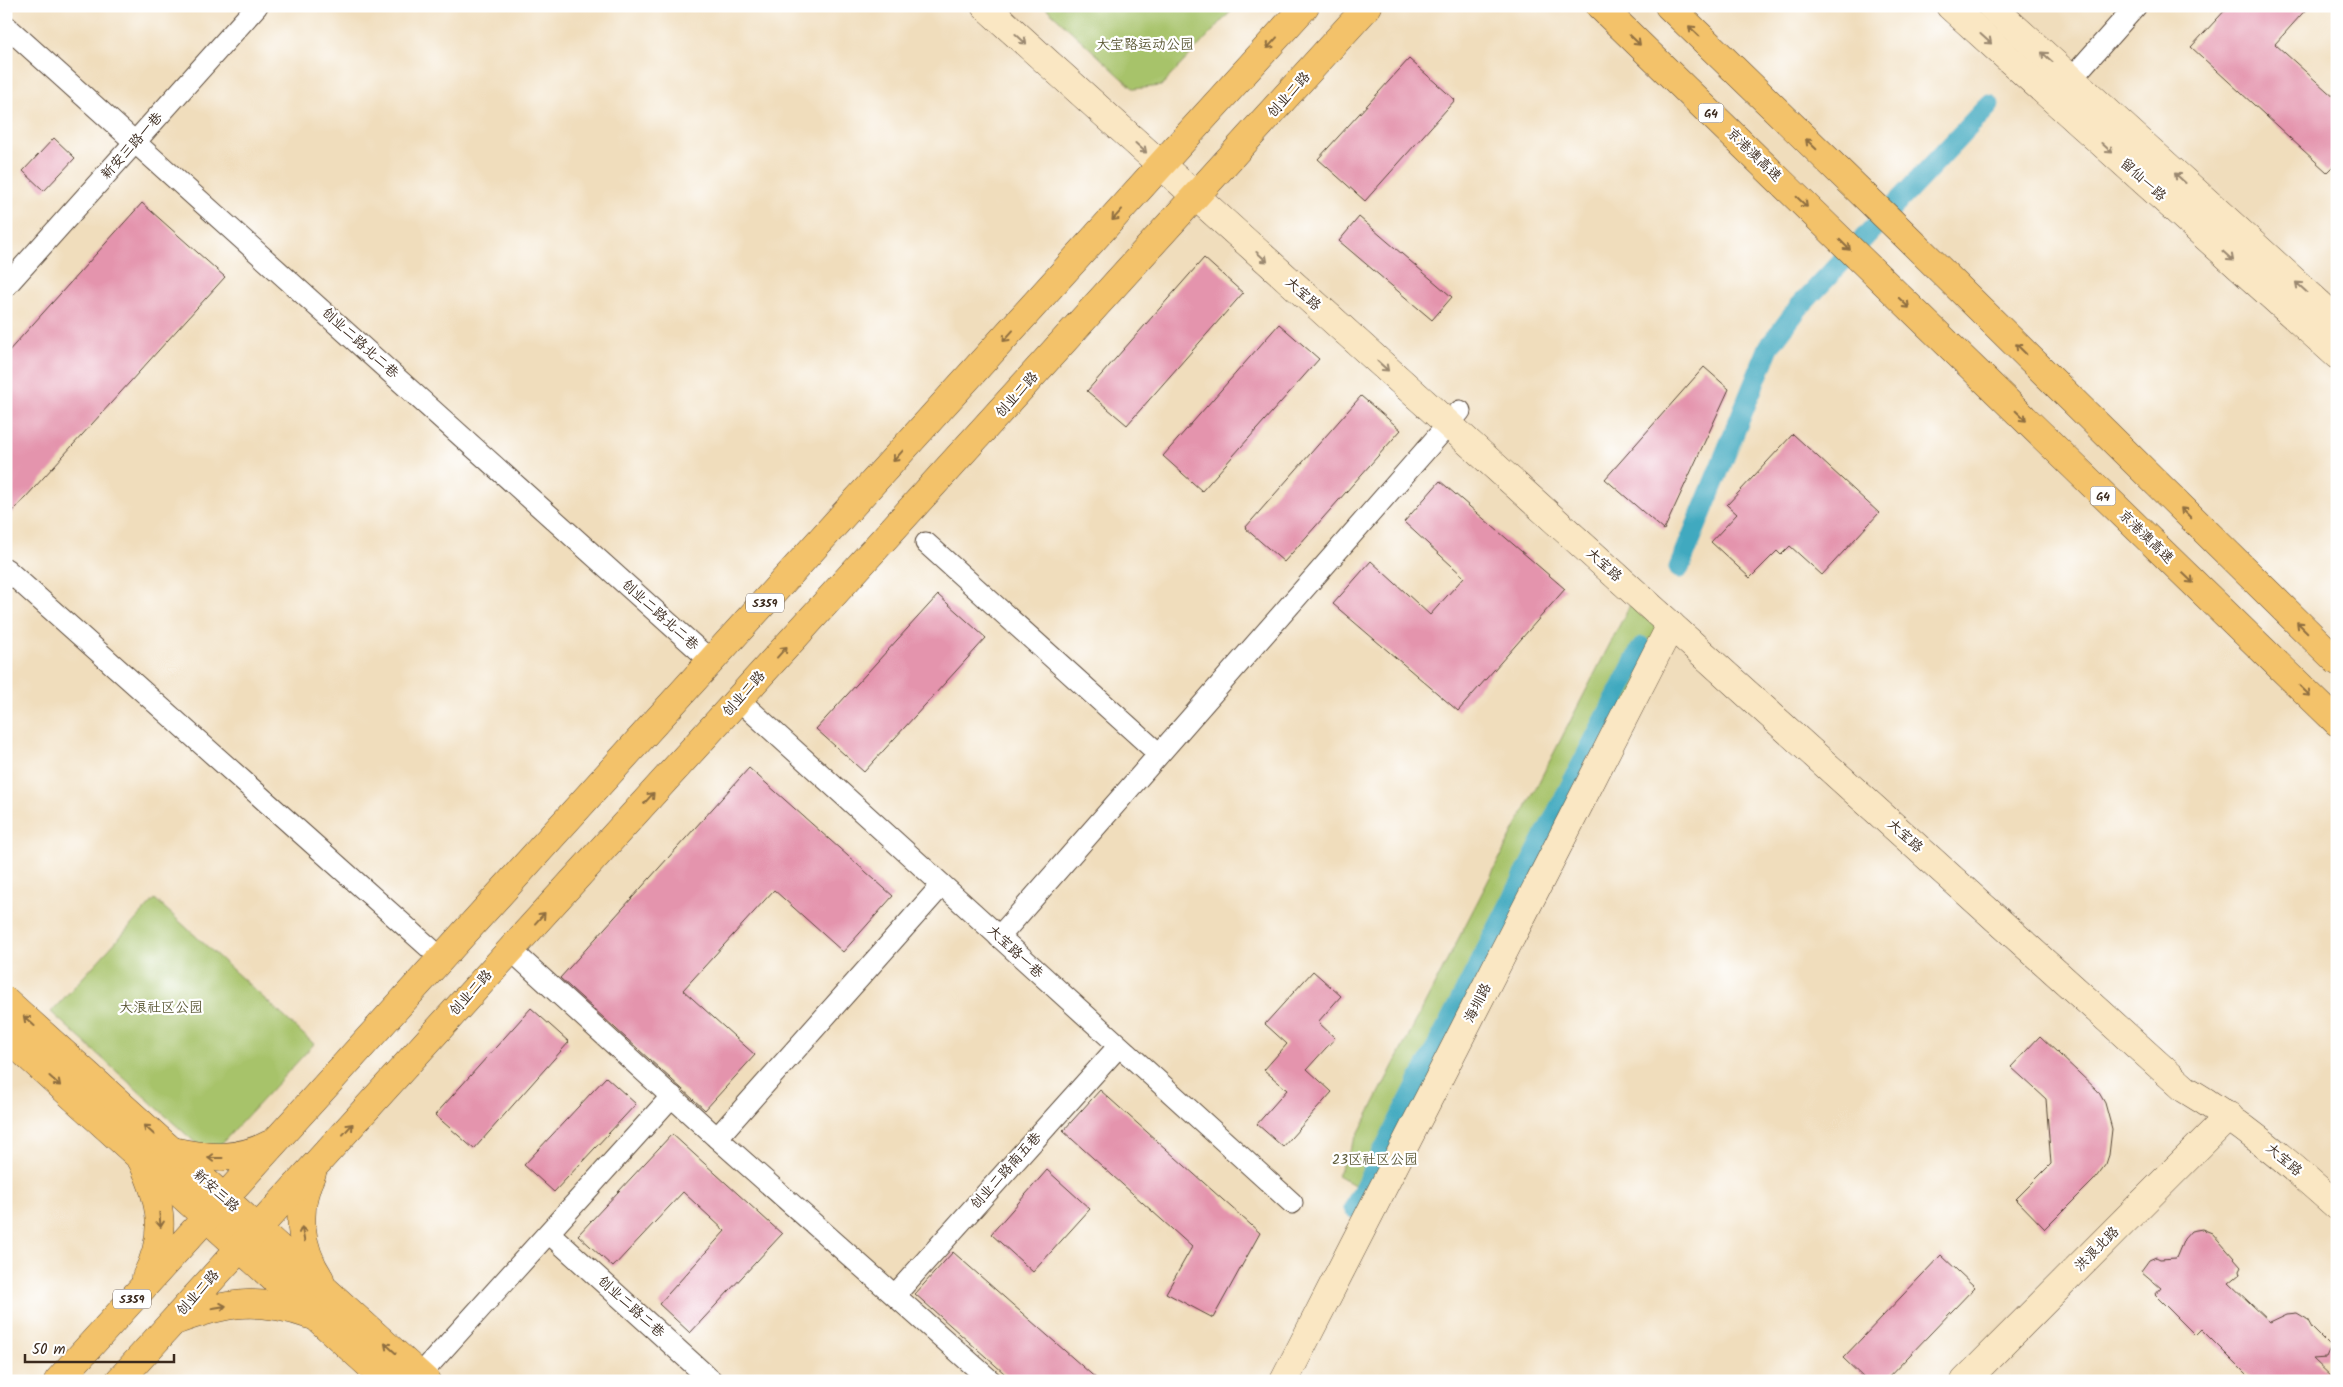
<svg xmlns="http://www.w3.org/2000/svg" width="2343" height="1387" font-family="Kalam,'LXGW WenKai TC',sans-serif">
	<style>
		.green { fill: #a7c36a; stroke: #717644 }
		.lines { fill: none; stroke-linecap: round; stroke-linejoin: round }
		.canal { stroke: #3fa9bf; stroke-width: 21 }
		.building { fill: #e494ad }
		.street-casing { stroke: #564536; stroke-width: 23 }
		.secondary-casing { stroke: #564536; stroke-width: 29 }
		.primary-casing { stroke: #564536; stroke-width: 29 }
		.highway-casing { stroke: #564536; stroke-width: 29 }
		.street { stroke: #fff; stroke-width: 21 }
		.secondary { stroke: #fae7c3; stroke-width: 28 }
		.primary { stroke: #f3c26a; stroke-width: 28 }
		.highway { stroke: #f3c26a; stroke-width: 28 }
		.oneway { stroke: #8e6e40 }
		.oneway2 { stroke: #9a8870 }
		.labels { text-anchor: middle; dominant-baseline: central; stroke-width: 4.5; stroke-linejoin: round; paint-order: stroke }
		.shield { fill: #fff; stroke: #766a62; stroke-width: 1 }
		.shield-label { font-size: 12px; font-weight: bold; fill: #3b2a1e }
		.park-label { font-size: 14px; fill: #5b5835; stroke: #fff }
		.street-label { font-size: 14px; fill: #3b2a1e; stroke: #fff }
	</style>
	<rect width="100%" height="100%" fill="#fff"/>
	<filter id="ink" filterUnits="userSpaceOnUse"><feTurbulence type="fractalNoise" baseFrequency=".02" numOctaves="2"/><feDisplacementMap in="SourceGraphic" scale="10" xChannelSelector="R" yChannelSelector="G"/><feConvolveMatrix kernelMatrix="1 2 1 2 8 2 1 2 1" color-interpolation-filters="sRGB"/></filter>
	<filter id="wash" filterUnits="userSpaceOnUse"><feTurbulence type="fractalNoise" baseFrequency=".0096" numOctaves="4" result="noise"/><feDisplacementMap in="SourceGraphic" scale="20" xChannelSelector="R" yChannelSelector="G"/><feGaussianBlur stdDeviation="1.12" result="paint"/><feColorMatrix in="noise" values="0 0 0 0 0 0 0 0 0 0 0 0 0 0 0 0 0 1.4 0 .05"/><feComposite in="paint" operator="in"/></filter>
	<g filter="url(#wash)">
		<rect width="100%" height="100%" fill="#f0ddbc"/>
		<!-- green -->
		<g class="green">
			<path d="M1044 6H1236L1161 86 1134 89Z"/>
			<path d="M1636 593 1671 625 1384 1202 1337 1175Z"/>
			<path d="M155 899 314 1044 210 1156 51 1012Z"/>
		</g>
		<g class="lines">
			<!-- canal -->
			<g class="canal">
				<path d="M1679 568 1769 347 1799 307 1989 105"/>
				<path d="M1354 1208 1642 647"/>
			</g>
		</g>
		<g id="blocks">
			<!-- building -->
			<g class="building">
				<path d="M2229 6H2309L2275 44 2337 100V162L2327 172 2191 47Z"/>
				<path d="M1409 59 1455 100 1365 201 1318 159Z"/>
				<path d="M54 138 75 158 44 191 23 171Z"/>
				<path d="M142 203 225 277 6 519V354Z"/>
				<path d="M1359 217 1452 297 1432 320 1339 241Z"/>
				<path d="M1204 258 1243 293 1127 425 1087 391Z"/>
				<path d="M1279 324 1319 359 1202 491 1163 456Z"/>
				<path d="M1704 367 1729 389 1664 530 1605 479Z"/>
				<path d="M1361 396 1401 430 1284 562 1245 528Z"/>
				<path d="M1793 434 1879 513 1822 575 1790 546 1781 555 1777 551 1750 578 1711 542 1737 514 1727 505Z"/>
				<path d="M1440 481 1565 589 1458 711 1333 604 1371 561 1430 615 1464 577 1404 522Z"/>
				<path d="M938 595 986 638 864 772 816 729Z"/>
				<path d="M749 768 893 896 843 952 774 890 683 990 755 1055 705 1110 560 978Z"/>
				<path d="M1313 971 1341 996 1318 1022 1335 1038 1307 1069 1332 1092 1283 1147 1257 1124 1287 1090 1264 1070 1287 1044 1265 1024Z"/>
				<path d="M531 1008 569 1042 474 1149 435 1115Z"/>
				<path d="M2040 1036 2098 1091 2105 1103 2112 1129 2109 1155 2106 1164 2094 1180 2045 1229 2016 1199 2051 1164 2046 1099 2011 1067Z"/>
				<path d="M606 1077 636 1104 554 1192 524 1165Z"/>
				<path d="M1100 1090 1260 1233 1213 1318 1166 1293 1192 1247 1063 1131Z"/>
				<path d="M672 1134 782 1234 690 1333 659 1304 725 1231 683 1192 613 1267 578 1235Z"/>
				<path d="M1047 1170 1090 1209 1033 1272 991 1234Z"/>
				<path d="M2202 1229 2212 1233 2241 1266 2239 1270 2240 1274 2229 1283 2270 1322 2287 1314 2297 1313 2307 1319 2312 1328 2331 1347 2326 1358 2313 1359 2336 1381H2253L2201 1329 2195 1335 2155 1295 2161 1288 2141 1271 2149 1260 2156 1257 2160 1259 2176 1258 2184 1239 2191 1231Z"/>
				<path d="M953 1252 1099 1381H1013L915 1294Z"/>
				<path d="M1941 1255 1975 1287 1885 1381H1867L1843 1358Z"/>
			</g>
		</g>
	</g>
	<g filter="url(#ink)">
		<use href="#blocks" fill-opacity="0" stroke="#564536" stroke-width="1"/>
		<g class="lines">
			<!-- street casing -->
			<g class="street-casing">
				<g id="street">
					<path d="M6 26 712 662"/>
					<path d="M2071 79 2136 6"/>
					<path d="M6 286 257 6"/>
					<path d="M926 543 1159 754"/>
					<path d="M6 569 442 959"/>
					<path d="M739 700 1292 1203"/>
					<path d="M999 937 1460 411"/>
					<path d="M511 950 717 1138 991 1381"/>
					<path d="M717 1138 942 885"/>
					<path d="M549 1233 712 1381"/>
					<path d="M895 1295 1118 1047"/>
					<path d="M420 1375 672 1096"/>
				</g>
			</g>
			<!-- secondary casing -->
			<g class="secondary-casing">
				<g id="secondary">
					<path d="M985 6 2185 1089C2241 1122 2289 1163 2337 1206"/>
					<path d="M1950 6 2337 355"/>
					<path d="M1991 6 2337 320"/>
					<path d="M1284 1381 1671 625"/>
					<path d="M1965 1381 2229 1116"/>
				</g>
			</g>
			<!-- primary casing -->
			<g class="primary-casing">
				<g id="primary">
					<path d="M6 1001 426 1381"/>
					<path d="M6 1036 387 1381"/>
					<path d="M172 1151C207 1159 238 1161 270 1144"/>
					<path d="M143 1163C162 1203 167 1236 146 1277"/>
					<path d="M312 1173C295 1208 299 1247 320 1279"/>
					<path d="M175 1321C227 1302 257 1297 310 1315"/>
					<path d="M58 1381 1305 6"/>
					<path d="M119 1381 1368 6"/>
				</g>
			</g>
			<!-- highway casing -->
			<g class="highway-casing">
				<g id="highway">
					<path d="M1600 6 2337 722"/>
					<path d="M1669 6 1903 233 2337 661"/>
				</g>
			</g>
			<!-- street -->
			<use href="#street" class="street"/>
			<!-- secondary -->
			<use href="#secondary" class="secondary"/>
			<!-- primary -->
			<use href="#primary" class="primary"/>
			<!-- highway -->
			<use href="#highway" class="highway"/>
		</g>
		<!-- one-way arrows -->
		<defs><path id="oneway-shaft" d="M-6 0H5M1.5-3L5.5 0L1.5 3" fill="none" stroke-width="1.6" stroke-linecap="round" stroke-linejoin="round" transform="scale(1.25)"/></defs>
		<g class="oneway">
			<use href="#oneway-shaft" transform="translate(1694 31) rotate(-136)"/>
			<use href="#oneway-shaft" transform="translate(1635 40) rotate(44)"/>
			<use href="#oneway-shaft" transform="translate(1272 43) rotate(132)"/>
			<use href="#oneway-shaft" transform="translate(1811 144) rotate(-136)"/>
			<use href="#oneway-shaft" transform="translate(1802 202) rotate(44)"/>
			<use href="#oneway-shaft" transform="translate(1117 215) rotate(132)"/>
			<use href="#oneway-shaft" transform="translate(1845 245) rotate(45)"/>
			<use href="#oneway-shaft" transform="translate(1904 303) rotate(44)"/>
			<use href="#oneway-shaft" transform="translate(1008 336) rotate(132)"/>
			<use href="#oneway-shaft" transform="translate(2021 349) rotate(-135)"/>
			<use href="#oneway-shaft" transform="translate(2021 416) rotate(44)"/>
			<use href="#oneway-shaft" transform="translate(898 456) rotate(132)"/>
			<use href="#oneway-shaft" transform="translate(2186 513) rotate(-135)"/>
			<use href="#oneway-shaft" transform="translate(2188 578) rotate(44)"/>
			<use href="#oneway-shaft" transform="translate(2302 627) rotate(-135)"/>
			<use href="#oneway-shaft" transform="translate(782 652) rotate(-48)"/>
			<use href="#oneway-shaft" transform="translate(2305 691) rotate(44)"/>
			<use href="#oneway-shaft" transform="translate(649 798) rotate(-48)"/>
			<use href="#oneway-shaft" transform="translate(540 918) rotate(-48)"/>
			<use href="#oneway-shaft" transform="translate(29 1021) rotate(-138)"/>
			<use href="#oneway-shaft" transform="translate(55 1081) rotate(42)"/>
			<use href="#oneway-shaft" transform="translate(348 1129) rotate(-48)"/>
			<use href="#oneway-shaft" transform="translate(149 1130) rotate(-138)"/>
			<use href="#oneway-shaft" transform="translate(215 1158) rotate(-180)"/>
			<use href="#oneway-shaft" transform="translate(160 1220) rotate(85)"/>
			<use href="#oneway-shaft" transform="translate(303 1234) rotate(-101)"/>
			<use href="#oneway-shaft" transform="translate(219 1307) rotate(-10)"/>
			<use href="#oneway-shaft" transform="translate(390 1348) rotate(-138)"/>
		</g>
		<g class="oneway2">
			<use href="#oneway-shaft" transform="translate(1021 39) rotate(42)"/>
			<use href="#oneway-shaft" transform="translate(1986 39) rotate(42)"/>
			<use href="#oneway-shaft" transform="translate(2047 57) rotate(-138)"/>
			<use href="#oneway-shaft" transform="translate(1141 148) rotate(42)"/>
			<use href="#oneway-shaft" transform="translate(2107 148) rotate(42)"/>
			<use href="#oneway-shaft" transform="translate(2180 178) rotate(-138)"/>
			<use href="#oneway-shaft" transform="translate(2228 256) rotate(42)"/>
			<use href="#oneway-shaft" transform="translate(1262 257) rotate(42)"/>
			<use href="#oneway-shaft" transform="translate(2301 287) rotate(-138)"/>
			<use href="#oneway-shaft" transform="translate(1383 366) rotate(42)"/>
		</g>
	</g>
	<g class="labels">
		<!-- shield labels -->
		<g class="shield">
			<rect x="1698.5" y="103.5" width="25" height="19" rx="4"/>
			<rect x="2090.5" y="486.5" width="25" height="19" rx="4"/>
			<rect x="746" y="593.5" width="38" height="19" rx="4"/>
			<rect x="113" y="1289.5" width="38" height="19" rx="4"/>
		</g>
		<g class="shield-label">
			<text x="1711" y="113">G4</text>
			<text x="2103" y="496">G4</text>
			<text x="765" y="603">S359</text>
			<text x="132" y="1299">S359</text>
		</g>
		<!-- park labels -->
		<g class="park-label">
			<text x="1145" y="45">大宝路运动公园</text>
			<text x="161" y="1008">大浪社区公园</text>
			<text x="1375" y="1160">23区社区公园</text>
		</g>
		<!-- street labels -->
		<g class="street-label">
			<text transform="translate(1289 95) rotate(-48)">创业二路</text>
			<text transform="translate(132 146) rotate(-48)">新安三路一巷</text>
			<text transform="translate(1754 155) rotate(44)">京港澳高速</text>
			<text transform="translate(2143 180) rotate(42)">留仙一路</text>
			<text transform="translate(1303 294) rotate(42)">大宝路</text>
			<text transform="translate(360 343) rotate(42)">创业二路北二巷</text>
			<text transform="translate(1017 395) rotate(-48)">创业二路</text>
			<text transform="translate(2146 537) rotate(44)">京港澳高速</text>
			<text transform="translate(1604 565) rotate(42)">大宝路</text>
			<text transform="translate(660 615) rotate(42)">创业二路北二巷</text>
			<text transform="translate(744 694) rotate(-48)">创业二路</text>
			<text transform="translate(1905 836) rotate(42)">大宝路</text>
			<text transform="translate(1015 952) rotate(43)">大宝路一巷</text>
			<text transform="translate(471 993) rotate(-48)">创业二路</text>
			<text transform="translate(1478 1003) rotate(-63)">海圳路</text>
			<text transform="translate(2284 1160) rotate(40)">大宝路</text>
			<text transform="translate(1006 1171) rotate(-48)">创业二路南五巷</text>
			<text transform="translate(216 1191) rotate(42)">新安三路</text>
			<text transform="translate(2097 1249) rotate(-45)">洪浪北路</text>
			<text transform="translate(198 1293) rotate(-48)">创业二路</text>
			<text transform="translate(631 1307) rotate(42)">创业二路二巷</text>
		</g>
	</g>
	<!-- margin -->
	<rect width="2343" height="1387" fill="none" stroke="#fff" stroke-width="25"/>
	<!-- scale -->
	<path d="M25 1354v8h149v-8" fill="none" stroke="#3b2a1e" stroke-width="2.5"/>
	<text x="32" y="1354" font-size="15" fill="#3b2a1e" stroke="#ffffff" stroke-width="4" paint-order="stroke">50 m</text>
</svg>
